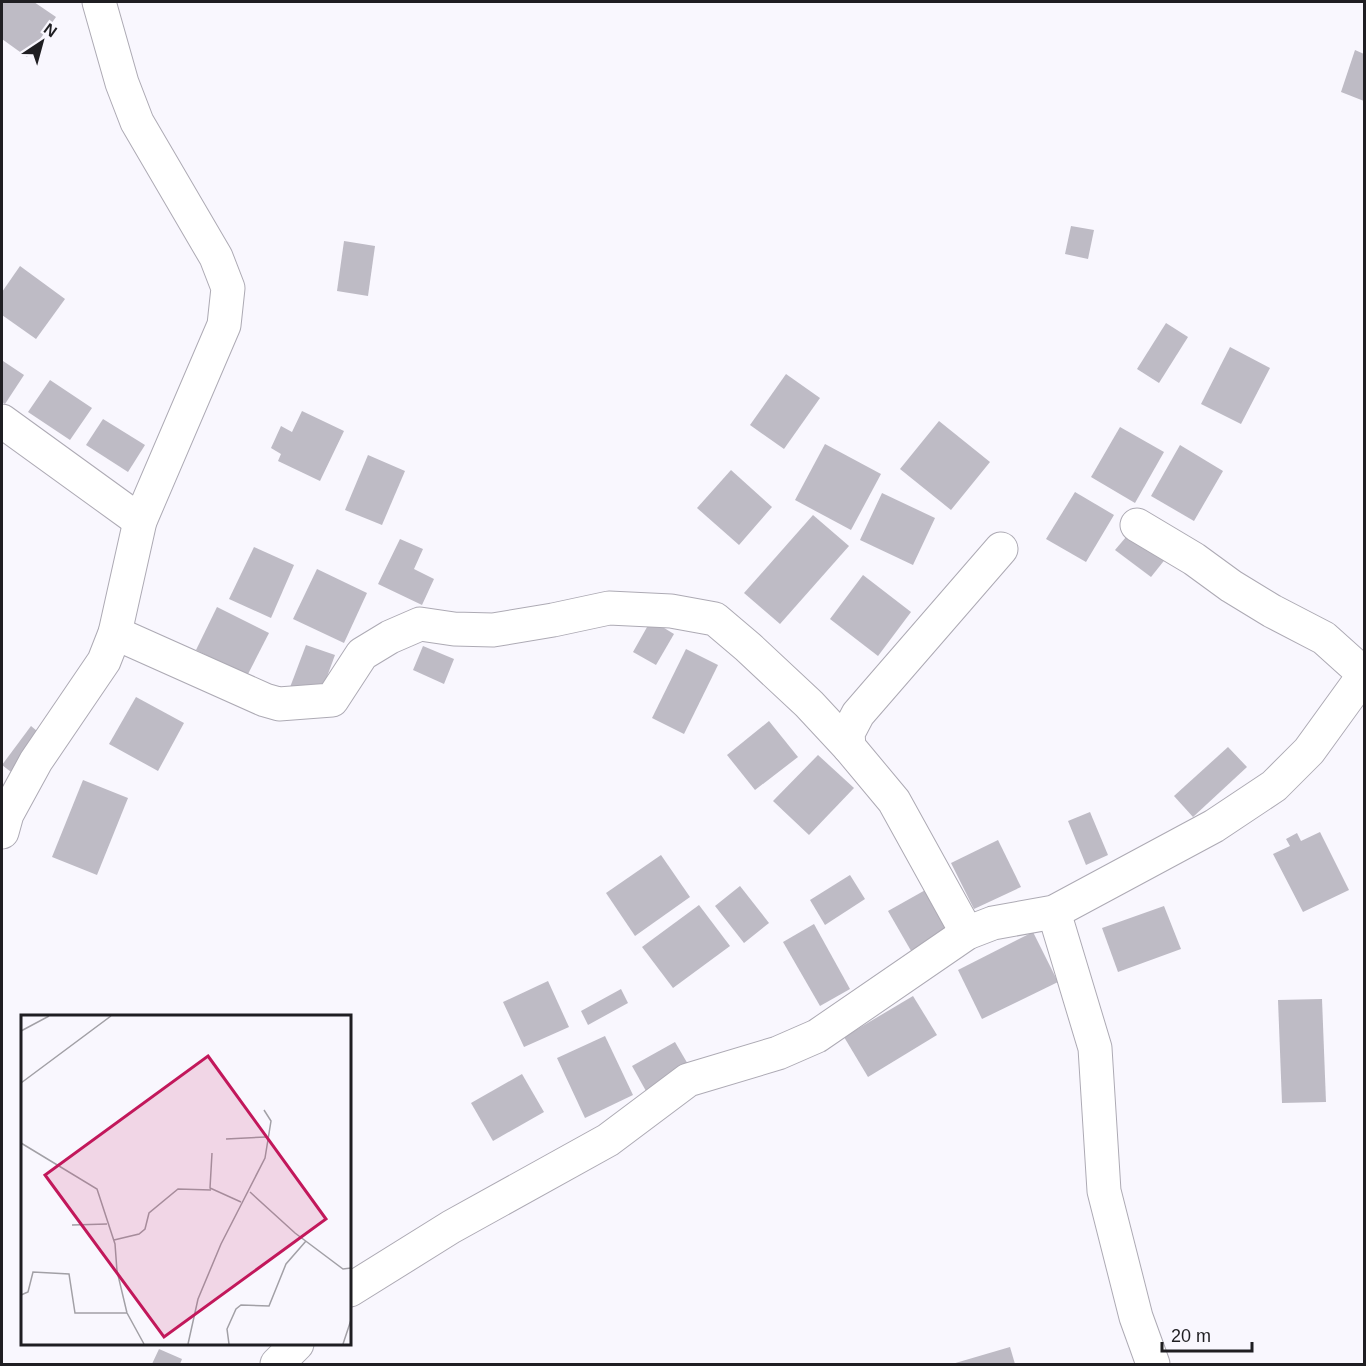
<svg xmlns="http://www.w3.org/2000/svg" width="1366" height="1366" font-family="Arial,sans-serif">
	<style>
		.building { fill: #bebbc5 }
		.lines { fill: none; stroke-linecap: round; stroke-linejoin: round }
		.minor-casing { stroke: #adaab4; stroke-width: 35 }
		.minor { stroke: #fff; stroke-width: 33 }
		.inset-road { fill: none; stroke: #a2a0a6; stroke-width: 1.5 }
		.view { fill: #c2185b; fill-opacity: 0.15; stroke: #c2185b; stroke-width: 3 }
		.inset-edge { fill: none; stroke: #1f1e22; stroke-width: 3 }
	</style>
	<rect width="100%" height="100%" fill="#f9f7fe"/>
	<!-- building -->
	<g class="building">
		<path d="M2 2H34L56 17 27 57 2 39Z"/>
		<path d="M1355 50 1364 54V101L1341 92Z"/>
		<path d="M1071 226 1094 230 1088 259 1065 254Z"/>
		<path d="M344 241 375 246 368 296 337 291Z"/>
		<path d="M20 266 65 299 36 339 2 315V292Z"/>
		<path d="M1166 323 1188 337 1159 383 1137 369Z"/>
		<path d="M1230 347 1270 368 1241 424 1201 404Z"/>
		<path d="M3 361 24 375 5 404 2 402Z"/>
		<path d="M786 374 820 398 784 449 750 425Z"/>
		<path d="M50 380 92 408 70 440 28 412Z"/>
		<path d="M302 411 344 431 320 481 278 461 281 454 271 448 281 426 292 432Z"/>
		<path d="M103 419 145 445 128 472 86 445Z"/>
		<path d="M939 421 990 462 951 510 900 469Z"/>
		<path d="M1120 427 1164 452 1135 503 1091 477Z"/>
		<path d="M825 444 881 474 851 530 795 500Z"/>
		<path d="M1180 445 1223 471 1194 521 1151 496Z"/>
		<path d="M368 455 405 471 382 525 345 510Z"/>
		<path d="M731 470 772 507 739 545 697 508Z"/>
		<path d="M1075 492 1114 515 1086 562 1046 539Z"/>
		<path d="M882 493 935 518 913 565 860 540Z"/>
		<path d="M813 515 849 546 780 624 744 593Z"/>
		<path d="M1132 530 1167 557 1151 577 1115 550Z"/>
		<path d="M400 539 423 549 414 569 434 579 422 605 378 584Z"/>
		<path d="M254 547 294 565 271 618 229 599Z"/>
		<path d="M317 569 367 593 344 643 293 619Z"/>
		<path d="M863 575 911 612 878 656 830 619Z"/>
		<path d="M217 607 269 633 247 676 196 650Z"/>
		<path d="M651 620 674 634 656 665 633 652Z"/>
		<path d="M306 645 335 655 318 701 289 690Z"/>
		<path d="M423 646 454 659 444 684 413 670Z"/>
		<path d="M686 649 718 665 684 734 652 718Z"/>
		<path d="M136 697 184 723 158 771 109 744Z"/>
		<path d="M769 721 798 757 755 790 727 755Z"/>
		<path d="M31 726 43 736 15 775 2 765Z"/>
		<path d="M1228 747 1247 767 1193 817 1174 796Z"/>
		<path d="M818 755 854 788 809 835 773 801Z"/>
		<path d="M83 780 128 798 97 875 52 857Z"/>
		<path d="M1090 812 1108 855 1086 865 1068 821Z"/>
		<path d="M1320 832 1349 890 1303 912 1273 854 1290 846 1286 839 1297 833 1301 841Z"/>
		<path d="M998 840 1021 887 974 909 951 863Z"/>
		<path d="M661 855 690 897 635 936 606 893Z"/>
		<path d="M850 875 865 899 825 925 810 900Z"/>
		<path d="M936 884 962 930 914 956 888 911Z"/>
		<path d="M740 886 769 923 744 943 715 906Z"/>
		<path d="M699 905 730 946 673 988 642 947Z"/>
		<path d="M1164 906 1181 949 1118 972 1102 928Z"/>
		<path d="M814 924 850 989 820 1006 783 942Z"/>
		<path d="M1033 932 1058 982 982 1019 958 970Z"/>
		<path d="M548 981 569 1027 524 1047 503 1002Z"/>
		<path d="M621 989 628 1003 588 1025 581 1011Z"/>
		<path d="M913 996 937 1035 868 1077 844 1037Z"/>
		<path d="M1322 999 1326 1102 1282 1103 1278 1000Z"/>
		<path d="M605 1036 633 1095 585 1118 557 1058Z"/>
		<path d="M675 1042 689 1066 646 1091 632 1066Z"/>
		<path d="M522 1074 544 1112 493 1141 471 1103Z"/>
		<path d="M1010 1347 1015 1364H952Z"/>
		<path d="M159 1349 182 1359 180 1364H152Z"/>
	</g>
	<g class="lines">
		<!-- minor casing -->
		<g class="minor-casing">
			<g id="minor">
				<path d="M2 421 140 521"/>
				<path d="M1137 525 1194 559 1231 586 1272 611 1324 638 1364 674"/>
				<path d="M115 633 265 700 279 704 332 700 362 654 390 637 420 624 454 629 493 630 553 620 609 608 671 611 715 619 748 647 809 704 849 747"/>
				<path d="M2 832 7 814 36 761 104 661 115 633 140 521 224 325 228 288 216 257 137 122 122 83 99 2"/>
				<path d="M1054 912 1095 1048 1104 1191 1136 1317 1153 1364"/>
				<path d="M967 933 894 801 849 747 848 733 858 714 1001 549"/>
				<path d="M350 1290 451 1227 608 1140 688 1080 778 1053 817 1036 967 933 993 923 1054 912 1214 826 1274 786 1309 751 1364 675"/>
				<path d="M277 1364 297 1344"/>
			</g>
		</g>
		<!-- minor -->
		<use href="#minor" class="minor"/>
	</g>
	<!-- overview -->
	<g transform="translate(21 1015)">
		<rect width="330" height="330" fill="#f9f7fe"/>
		<path class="inset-road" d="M0 16 28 1M0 68 90 1M205 124 245 122M0 128 76 174 94 229 96 256 106 298M191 138 189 173 220 187M229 177 274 218 322 254 330 253M51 210 86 209M93 225 118 219 124 214 128 198 157 174 190 175M0 280 7 277 12 257 48 259 54 298H106L123 329M167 329 177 284 200 229 244 143 250 106 243 95M208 329 206 314 215 294 220 290 248 291 265 249 285 226M322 329 330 305"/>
		<path class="view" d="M187 41 305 204 143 322 24 160Z"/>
		<rect width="330" height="330" class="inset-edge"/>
	</g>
	<!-- border -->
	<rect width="1366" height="1366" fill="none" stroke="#1f1e22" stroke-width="6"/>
	<!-- north arrow -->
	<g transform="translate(42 42) rotate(36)" stroke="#f9f7fe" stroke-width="4.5" paint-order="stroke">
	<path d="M0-4.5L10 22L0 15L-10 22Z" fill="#1f1e22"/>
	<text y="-9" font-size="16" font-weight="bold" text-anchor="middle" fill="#1f1e22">N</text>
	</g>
	<!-- scale -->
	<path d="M1162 1342v9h90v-9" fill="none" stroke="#1f1e22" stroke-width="3"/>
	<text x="1171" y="1342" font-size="18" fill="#1f1e22" stroke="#f9f7fe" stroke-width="4.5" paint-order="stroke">20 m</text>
</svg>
